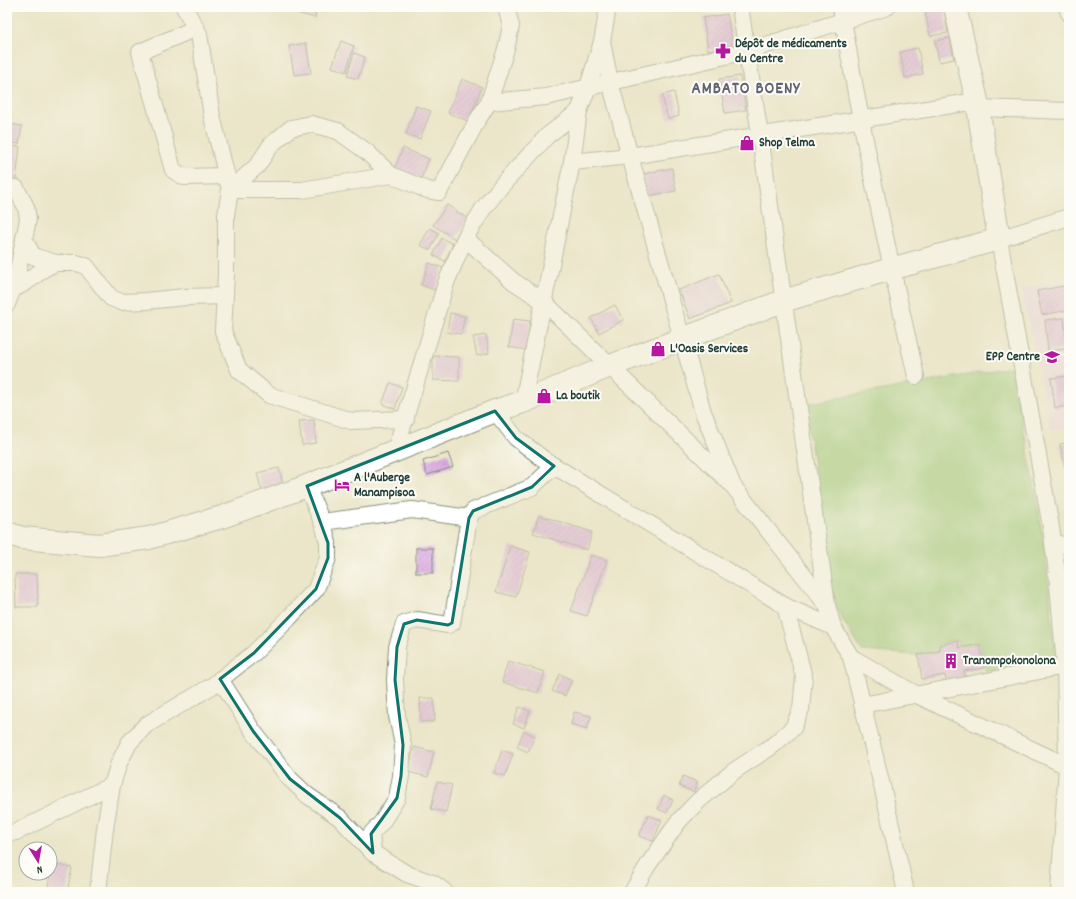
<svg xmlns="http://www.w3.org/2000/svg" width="1076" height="899" font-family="Dekko,sans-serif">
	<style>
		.built { fill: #edd1e9 }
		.pitch { fill: #99ca7a; stroke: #5c8457 }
		.building { fill: url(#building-hatch) }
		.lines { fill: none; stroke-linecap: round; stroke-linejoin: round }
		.street-casing { stroke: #85927e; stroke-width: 18 }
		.secondary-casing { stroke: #85927e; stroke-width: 24 }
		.street { stroke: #fff; stroke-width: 16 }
		.secondary { stroke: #fff; stroke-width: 22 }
		.marked { fill: none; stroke: #0f766e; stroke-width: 3; stroke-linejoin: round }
		.labels { text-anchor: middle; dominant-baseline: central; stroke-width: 4; stroke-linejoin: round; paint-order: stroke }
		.poi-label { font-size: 13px; font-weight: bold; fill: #1f3d34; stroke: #fdfcf7; text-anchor: start }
		.district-label { font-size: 17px; font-weight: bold; letter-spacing: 1px; fill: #626472; stroke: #fdfcf7 }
	</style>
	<defs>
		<pattern id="building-hatch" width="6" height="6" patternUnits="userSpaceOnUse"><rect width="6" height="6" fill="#ddace4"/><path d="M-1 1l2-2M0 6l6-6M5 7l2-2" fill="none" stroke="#b38dba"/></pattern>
	</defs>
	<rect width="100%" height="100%" fill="#fdfcf7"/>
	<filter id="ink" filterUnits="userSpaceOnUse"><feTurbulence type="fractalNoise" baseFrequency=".025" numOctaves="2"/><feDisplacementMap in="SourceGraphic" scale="8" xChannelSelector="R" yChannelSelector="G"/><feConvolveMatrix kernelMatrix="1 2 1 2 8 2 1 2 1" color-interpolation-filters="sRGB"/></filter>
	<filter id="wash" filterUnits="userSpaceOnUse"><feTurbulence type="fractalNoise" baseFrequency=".012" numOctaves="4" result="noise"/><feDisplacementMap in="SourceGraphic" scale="16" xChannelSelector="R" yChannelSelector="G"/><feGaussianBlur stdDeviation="0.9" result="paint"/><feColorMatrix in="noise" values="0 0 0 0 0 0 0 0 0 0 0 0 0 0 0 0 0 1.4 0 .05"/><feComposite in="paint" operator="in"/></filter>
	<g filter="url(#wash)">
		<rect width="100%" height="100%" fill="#ebe6c9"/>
		<!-- built -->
		<path class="built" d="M1069 279V427L1051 430 1021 288Z"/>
		<!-- pitch -->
		<path class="pitch" d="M1011 367 1036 492 1048 575 1056 658 986 672 980 643 960 647 958 640 939 644 940 651 917 655 862 651 835 607 805 404Z"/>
		<g id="blocks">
			<!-- building -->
			<g class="building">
				<path d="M294 7H317L315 18 293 12Z"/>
				<path d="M944 8 948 33 930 36 925 11Z"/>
				<path d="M727 14 733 46 708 50 703 18Z"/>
				<path d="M950 38 954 59 939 62 935 41Z"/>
				<path d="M341 41 354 46 346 72 332 67Z"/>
				<path d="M306 43 311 73 294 75 289 46Z"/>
				<path d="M918 48 923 74 905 78 900 52Z"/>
				<path d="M354 53 365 57 358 79 347 76Z"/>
				<path d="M740 76 746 110 725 113 719 79Z"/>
				<path d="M462 79 482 87 468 121 448 113Z"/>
				<path d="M674 92 679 116 668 119 662 95Z"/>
				<path d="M416 106 431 111 420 139 406 134Z"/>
				<path d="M10 124 22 126 19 144 7 142Z"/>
				<path d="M7 146 20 147 16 180 7 179Z"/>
				<path d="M403 148 429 159 421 179 395 168Z"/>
				<path d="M672 168 676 191 647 196 643 174Z"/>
				<path d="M447 205 468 219 455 239 433 225Z"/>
				<path d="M430 228 439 233 430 250 420 245Z"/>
				<path d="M442 238 453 244 445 261 433 255Z"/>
				<path d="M429 263 443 268 435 290 421 285Z"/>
				<path d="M719 274 731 303 690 319 679 290Z"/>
				<path d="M1069 285V310L1042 315 1037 291Z"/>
				<path d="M615 305 623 320 599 333 591 318Z"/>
				<path d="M450 313 465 316 461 334 447 332Z"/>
				<path d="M1064 318 1067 349 1048 351 1045 320Z"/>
				<path d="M513 319 530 321 526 350 509 347Z"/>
				<path d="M486 335 489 353 477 356 473 337Z"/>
				<path d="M433 356 459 357V381L433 380Z"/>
				<path d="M1069 376V406L1055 408 1051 378Z"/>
				<path d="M390 383 402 387 395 409 382 404Z"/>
				<path d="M314 420 316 443 302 445 299 421Z"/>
				<path d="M1069 442V466L1065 467 1060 444Z"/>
				<path d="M448 453 453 467 427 475 423 461Z"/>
				<path d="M279 468 284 489 263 495 257 473Z"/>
				<path d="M539 515 592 532 587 550 533 533Z"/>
				<path d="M510 546 530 552 516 597 496 592Z"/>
				<rect x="416" y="548" width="17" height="25"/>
				<path d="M591 555 607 560 587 616 571 611Z"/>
				<path d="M15 574H37L38 607H16Z"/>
				<path d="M958 641 959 648 980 644 984 668 964 671 966 678 946 681 945 675 922 679 918 655 940 651 939 645Z"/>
				<path d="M508 661 545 672 538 693 502 682Z"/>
				<path d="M560 674 572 680 565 696 552 691Z"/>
				<path d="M420 698H434L435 721 421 722Z"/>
				<path d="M519 707 530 711 524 728 513 724Z"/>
				<path d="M574 712 591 716 587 729 571 724Z"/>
				<path d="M524 731 535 736 528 752 517 747Z"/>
				<path d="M414 747 434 752 428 777 408 772Z"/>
				<path d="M502 750 513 754 505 776 494 773Z"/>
				<path d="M683 776 697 782 694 792 679 786Z"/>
				<path d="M437 782 452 785 446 812 431 809Z"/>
				<path d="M664 795 673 800 667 813 658 809Z"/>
				<path d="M648 815 662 820 653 841 639 836Z"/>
				<path d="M52 864 72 868 67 892H47Z"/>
			</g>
		</g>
	</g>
	<g filter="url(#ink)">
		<use href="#blocks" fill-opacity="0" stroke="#85927e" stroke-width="1"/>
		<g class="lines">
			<!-- street casing -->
			<g class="street-casing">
				<g id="street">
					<path d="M184 7 199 34 212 116 230 190 226 215V274L223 331 239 370 269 395 351 421 406 419"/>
					<path d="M740 7 760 135 827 605 833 627 851 657 883 790 906 892"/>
					<path d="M841 7C861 131 888 253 916 376"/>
					<path d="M1067 7 1069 13"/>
					<path d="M196 28 140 52 173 170 184 177 227 176"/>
					<path d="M602 42 610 82 630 156 703 412 733 486 826 604"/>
					<path d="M489 102 546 97 747 51 887 7"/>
					<path d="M978 108 1069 111"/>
					<path d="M572 162 630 156 977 101"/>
					<path d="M7 187 16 188 26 207 28 219 16 281 7 304"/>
					<path d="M230 190 257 166 271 145 291 128 311 124 338 131 367 152 391 175 427 190 439 192 478 119 489 102 506 49 511 26 506 7"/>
					<path d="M230 190H302L391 175"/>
					<path d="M465 238 513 281 543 301 729 482"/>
					<path d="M24 239 33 256 56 263H77L86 266 111 298 121 302 146 301 185 297 225 296"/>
					<path d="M10 291 25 283 45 268 56 263"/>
					<path d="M523 402 572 162 579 111 588 87 602 42 608 7"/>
					<path d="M495 411 516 438 546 461 785 606 833 627"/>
					<path d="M395 452 446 283 465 238 483 209 502 185 547 136 579 111"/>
					<path d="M322 522 412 510 469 518"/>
					<path d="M1054 544 1069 545"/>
					<path d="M851 657 917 695 1067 766"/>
					<path d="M220 679 253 731 290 779 307 795 340 818 373 853 407 874 433 883 445 892"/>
					<path d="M862 705 1065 666"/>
					<path d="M7 834 16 832 112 785"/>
					<path d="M373 853 371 834 382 822 397 798 401 776 403 745 397 716 395 680 397 647 404 624 417 620 448 625 452 623 469 518 473 511 532 487 554 466"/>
					<path d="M98 892 105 829 112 785 119 763 129 743 146 725 212 686 254 653 289 618 316 589 328 558V543L324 527 307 486"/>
					<path d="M632 892 648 865 678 822 697 802 734 771 772 746 793 728 801 709 804 677 785 606"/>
					<path d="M1059 892 1067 766 1065 666 1057 573 1051 527 999 239 1069 217"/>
				</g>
			</g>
			<!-- secondary casing -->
			<g class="secondary-casing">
				<path id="secondary" d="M7 533 22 538 99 545 149 538 222 517 307 486 495 411 523 402 610 366 783 301 891 269 999 239 977 101 955 7"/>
			</g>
			<!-- street -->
			<use href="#street" class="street"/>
			<!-- secondary -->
			<use href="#secondary" class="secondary"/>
		</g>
	</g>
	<!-- marked area -->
	<path d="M0 0H1076V899H0ZM495 411 516 438 554 466 532 487 473 511 469 518 452 623 448 625 417 620 404 624 397 647 395 680 403 745 401 776 397 798 371 834 373 853 340 818 290 779 253 731 220 679 254 653 316 589 328 558V543L307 486Z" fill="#ebe6c9" fill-opacity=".55" fill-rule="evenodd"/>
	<path class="marked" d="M495 411 516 438 554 466 532 487 473 511 469 518 452 623 448 625 417 620 404 624 397 647 395 680 403 745 401 776 397 798 371 834 373 853 340 818 290 779 253 731 220 679 254 653 316 589 328 558V543L307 486Z"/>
	<!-- icons -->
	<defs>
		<g id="pharmacy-bare" transform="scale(1.2)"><path d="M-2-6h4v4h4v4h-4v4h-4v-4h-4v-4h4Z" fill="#b5179e" stroke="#fdfcf7" stroke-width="2.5" paint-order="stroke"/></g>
		<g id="shop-bare" transform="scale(1.2)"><path d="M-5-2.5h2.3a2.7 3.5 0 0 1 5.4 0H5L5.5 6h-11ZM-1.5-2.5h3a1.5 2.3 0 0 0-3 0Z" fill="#b5179e" stroke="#fdfcf7" stroke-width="2.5" paint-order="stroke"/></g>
		<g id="school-bare" transform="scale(1.2)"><path d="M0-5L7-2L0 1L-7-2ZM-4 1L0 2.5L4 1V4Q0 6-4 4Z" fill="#b5179e" stroke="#fdfcf7" stroke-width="2.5" paint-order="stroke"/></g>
		<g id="hotel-bare" transform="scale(1.2)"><path d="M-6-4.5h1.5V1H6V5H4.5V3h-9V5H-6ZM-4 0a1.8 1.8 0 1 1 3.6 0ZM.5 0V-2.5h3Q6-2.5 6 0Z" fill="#b5179e" stroke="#fdfcf7" stroke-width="2.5" paint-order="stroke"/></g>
		<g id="building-bare" transform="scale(1.2)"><path d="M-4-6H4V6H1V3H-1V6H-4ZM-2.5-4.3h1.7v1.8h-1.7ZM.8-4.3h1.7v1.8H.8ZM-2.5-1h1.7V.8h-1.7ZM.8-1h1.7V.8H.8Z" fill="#b5179e" stroke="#fdfcf7" stroke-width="2.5" paint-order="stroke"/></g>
	</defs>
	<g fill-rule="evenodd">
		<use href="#pharmacy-bare" x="723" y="51"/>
		<use href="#shop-bare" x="747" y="143"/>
		<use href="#shop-bare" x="658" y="349"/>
		<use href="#school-bare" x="1052" y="357"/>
		<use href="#shop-bare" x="544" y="396"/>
		<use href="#hotel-bare" x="342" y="485"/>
		<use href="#building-bare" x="951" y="661"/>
	</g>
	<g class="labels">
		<!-- poi labels -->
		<g class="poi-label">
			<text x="735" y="44">Dépôt de médicaments<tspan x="735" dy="15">du Centre</tspan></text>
			<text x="759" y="143">Shop Telma</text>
			<text x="670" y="349">L'Oasis Services</text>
			<text x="1040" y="357" text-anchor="end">EPP Centre</text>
			<text x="556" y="396">La boutik</text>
			<text x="354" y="478">A l'Auberge<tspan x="354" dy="15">Manampisoa</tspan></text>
			<text x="963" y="661">Tranompokonolona</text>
		</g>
		<!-- district labels -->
		<g class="district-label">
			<text x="746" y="90">AMBATO BOENY</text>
		</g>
	</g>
	<!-- margin -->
	<rect width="1076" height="899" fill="none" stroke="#fdfcf7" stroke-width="24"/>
	<!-- north arrow -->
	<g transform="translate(38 861) rotate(169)"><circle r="19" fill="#fdfcf7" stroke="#a4b0a9"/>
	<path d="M0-3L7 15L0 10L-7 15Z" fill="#b5179e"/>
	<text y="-6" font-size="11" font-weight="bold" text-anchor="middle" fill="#1f3d34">N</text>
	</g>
</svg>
